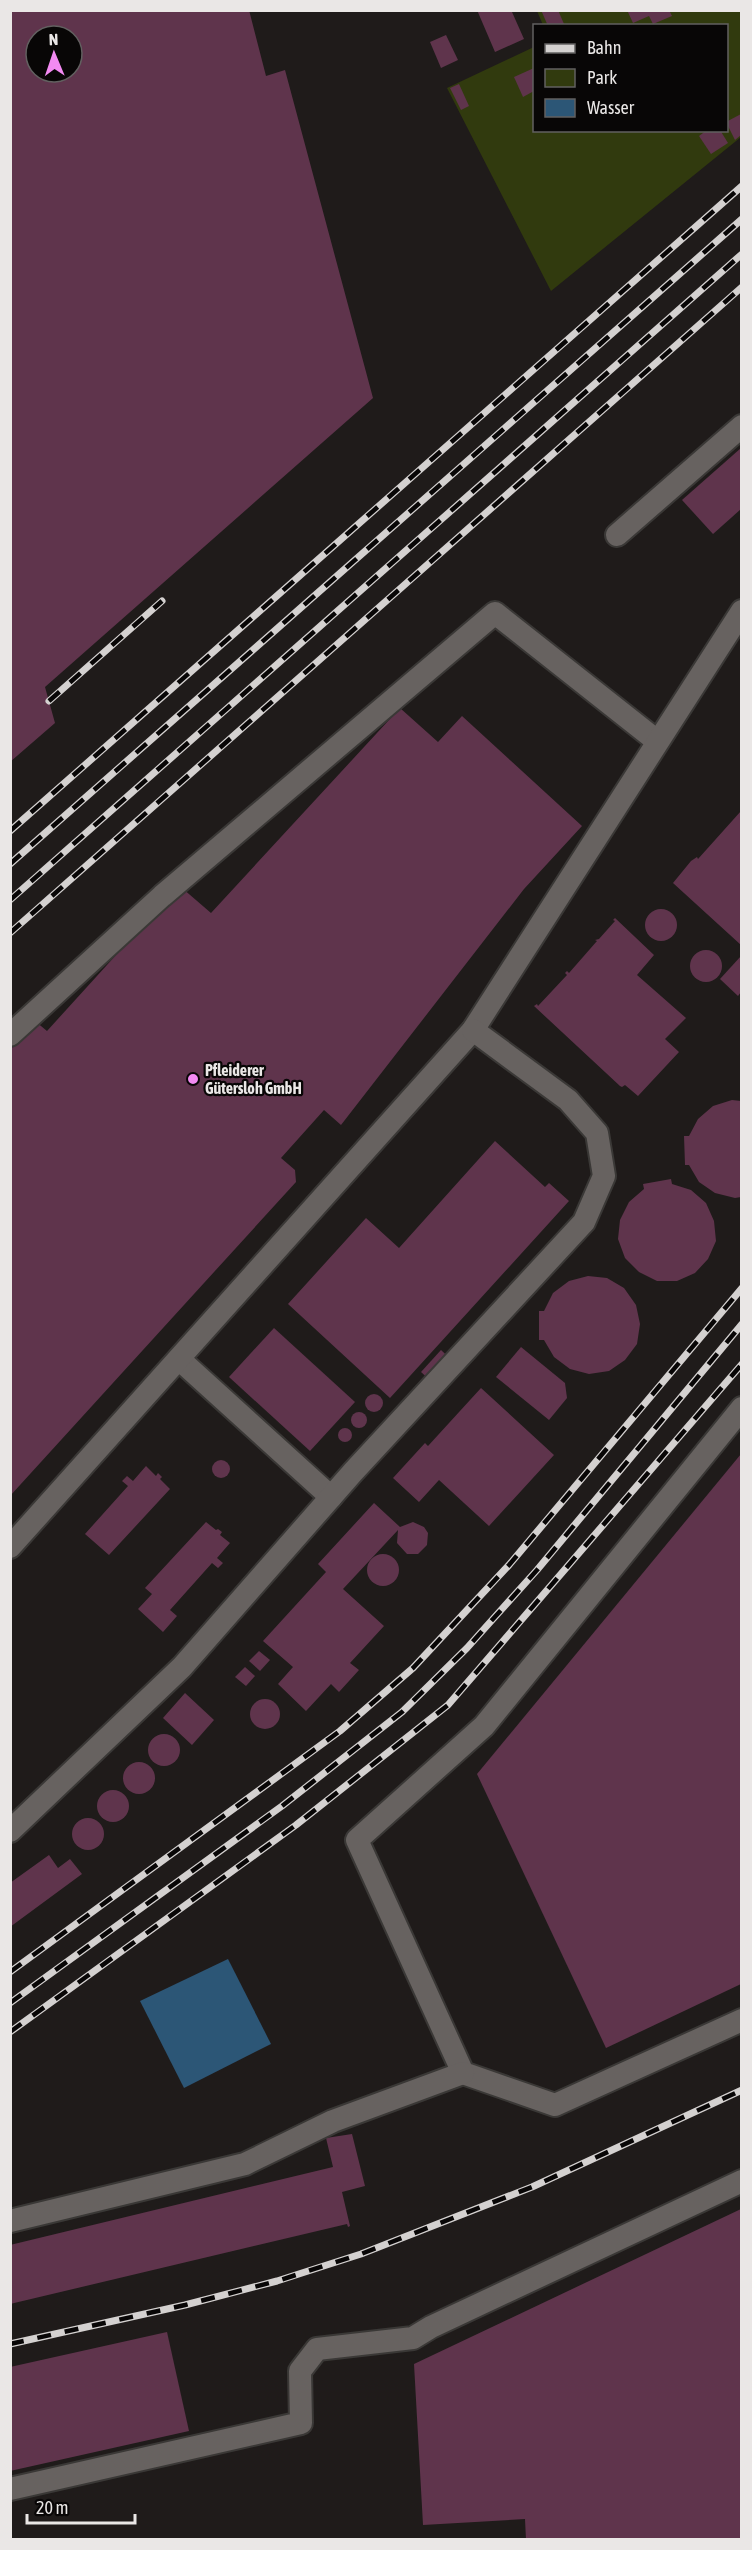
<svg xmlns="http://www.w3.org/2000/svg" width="752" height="2550" font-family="'Asap Condensed',sans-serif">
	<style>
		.green { fill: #313a0e }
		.water { fill: #2c5676 }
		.building { fill: #5f344c; fill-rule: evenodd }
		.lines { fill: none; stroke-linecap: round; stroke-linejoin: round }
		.service-casing { stroke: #3a3836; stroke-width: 26 }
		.service { stroke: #676260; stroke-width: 22 }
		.rail-casing { stroke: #d4d1d0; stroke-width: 7 }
		.rail { stroke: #080606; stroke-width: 4.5; stroke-dasharray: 14; stroke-linecap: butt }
		.poi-dot { fill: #f38af2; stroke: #080606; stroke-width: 2 }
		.labels { text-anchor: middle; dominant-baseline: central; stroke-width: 4.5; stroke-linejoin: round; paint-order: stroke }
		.poi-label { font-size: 16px; font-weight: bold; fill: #eae7e6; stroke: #080606; text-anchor: start }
	</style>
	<rect width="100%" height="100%" fill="#1f1b1a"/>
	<!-- green -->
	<path class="green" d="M537 11H741V137L551 291 447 88 534 47V130H726V26L543 25Z"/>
	<!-- water -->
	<path class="water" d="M228 1959 271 2044 184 2088 140 2001Z"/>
	<!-- building -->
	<g class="building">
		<path d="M10 10H249L266 76 285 70 373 398 45 687 55 723 10 762ZM36 36H72V72H36Z"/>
		<path d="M477 10H517L512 12 524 39 495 52Z"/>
		<path d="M541 10H558L564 24 548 26Z"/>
		<path d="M627 10H669L672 16 653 24 649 16 633 23Z"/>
		<path d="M446 35 458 60 441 68 430 42Z"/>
		<path d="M534 68V91L523 97 514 77Z"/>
		<path d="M459 84 469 106 461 110 450 88Z"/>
		<path d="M741 114V135L735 140 726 122Z"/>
		<path d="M707 130H720L728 143 711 154 699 136Z"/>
		<path d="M741 448V509L713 534 682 500Z"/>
		<path d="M400 708 438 742 462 716 582 826 524 889 341 1125 324 1110 281 1158 295 1170 296 1182 10 1496V1048L35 1021 47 1031 156 911 182 888 211 913Z"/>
		<path d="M741 811V945L673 883 691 861 697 857 698 859Z"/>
		<circle cx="661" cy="925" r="16"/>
		<path d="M615 918 654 955 637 975 686 1018 665 1039 679 1052 638 1096 625 1085 622 1087 620 1086 534 1006 537 1004 538 1006 567 975 565 973 567 971 569 973 597 941 595 940 599 939 615 921 613 920Z"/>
		<circle cx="706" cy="966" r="16"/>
		<path d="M741 956V992L738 996 720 979Z"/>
		<path d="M732 1100 741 1101V1197L735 1198 715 1193 699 1182 689 1165H685L684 1136H689L698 1119 713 1106Z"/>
		<path d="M495 1141 545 1187 549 1183 569 1201 390 1398 288 1304 366 1218 399 1248Z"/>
		<path d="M671 1179 672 1184 691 1190 706 1203 714 1221 716 1241 708 1259 695 1273 677 1281H657L639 1272 625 1258 618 1239 620 1220 629 1202 644 1189 643 1184Z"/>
		<path d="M588 1276 607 1278 624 1288 636 1305 640 1324 637 1344 625 1360 609 1371 589 1374 570 1369 554 1357 544 1340H539V1311H544L553 1293 569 1281Z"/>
		<path d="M274 1328 355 1402 310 1451 229 1377Z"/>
		<path d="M521 1347 565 1383 567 1398 549 1420 496 1377Z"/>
		<path d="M441 1350 462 1370 442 1391 421 1372Z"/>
		<path d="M481 1388 554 1455 489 1526 439 1480 419 1502 393 1478 425 1443 428 1446Z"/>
		<circle cx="374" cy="1403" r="9"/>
		<circle cx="359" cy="1420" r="8"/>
		<circle cx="345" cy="1435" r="7"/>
		<path d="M741 1454V1984L606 2048 477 1774Z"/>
		<circle cx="221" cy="1469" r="9"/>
		<path d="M146 1466 156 1476 158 1473 162 1477 160 1479 170 1489 109 1555 85 1534 128 1486 122 1481 127 1476 133 1481Z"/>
		<path d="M374 1503 400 1527 413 1522 424 1527 428 1533 427 1545 418 1554H407L397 1543 398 1530 343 1589 384 1626 350 1663 359 1670 339 1692 331 1684 306 1711 278 1684 293 1667 263 1641 326 1572 318 1564Z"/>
		<path d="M206 1522 216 1530 218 1529 222 1532 220 1535 230 1543 217 1558 223 1563 218 1568 212 1563 170 1610 177 1616 163 1632 138 1609 152 1594 145 1588Z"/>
		<circle cx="383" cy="1570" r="16"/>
		<path d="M259 1651 270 1660 260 1671 249 1661Z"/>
		<path d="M245 1667 255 1676 246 1686 235 1677Z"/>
		<path d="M185 1693 214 1720 192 1745 163 1718Z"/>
		<circle cx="265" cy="1714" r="15"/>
		<circle cx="164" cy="1750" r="16"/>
		<circle cx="139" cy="1778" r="16"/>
		<circle cx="113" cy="1806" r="16"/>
		<circle cx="88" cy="1834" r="16"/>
		<path d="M49 1855 58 1868 70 1859 82 1874 10 1927V1883Z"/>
		<path d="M352 2134 365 2186 342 2192 350 2226 348 2227 347 2224 10 2304V2245L333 2167 326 2138Z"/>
		<path d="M741 2209V2540H526L525 2519 423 2525 414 2364Z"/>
		<path d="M167 2332 189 2431 10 2471V2367Z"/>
	</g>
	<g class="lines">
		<!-- service casing -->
		<g class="service-casing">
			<g id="service">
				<path d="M617 535 742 426"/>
				<path d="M10 1035 162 896 495 613 657 741"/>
				<path d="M179 1359 331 1497"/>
				<path d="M742 1408 484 1726 357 1840 463 2073 555 2105 742 2020"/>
				<path d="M10 1547 473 1030 742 611"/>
				<path d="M10 1831 182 1667 353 1472 584 1222 604 1176 597 1133 568 1100 473 1030"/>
				<path d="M10 2221 245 2164 333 2121 463 2073"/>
				<path d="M10 2489 301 2423 300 2371 317 2349 413 2338 431 2327 742 2181"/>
			</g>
		</g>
		<!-- service -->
		<use href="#service" class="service"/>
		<!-- rail casing -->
		<g class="rail-casing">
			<g id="rail">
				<path d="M49 701 162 601"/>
				<path d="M10 831 742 186"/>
				<path d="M10 864 742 219"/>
				<path d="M10 900 742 254"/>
				<path d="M10 933 742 287"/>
				<path d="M10 1972 340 1731 413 1668 509 1565 742 1288"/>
				<path d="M10 2003 282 1806 402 1712 467 1648 537 1570 742 1324"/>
				<path d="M10 2032 296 1825 448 1705 742 1364"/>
				<path d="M10 2344 185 2305 277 2281 361 2254 532 2187 742 2090"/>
			</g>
		</g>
		<!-- rail -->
		<use href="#rail" class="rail"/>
	</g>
	<!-- markers -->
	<circle class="poi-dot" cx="193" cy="1079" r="6"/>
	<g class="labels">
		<!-- poi labels -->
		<g class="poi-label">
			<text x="205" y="1070">Pfleiderer<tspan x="205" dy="18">Gütersloh GmbH</tspan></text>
		</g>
	</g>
	<!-- border -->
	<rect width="752" height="2550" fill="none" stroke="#eae7e6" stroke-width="24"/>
	<!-- legend -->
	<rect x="533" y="24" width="195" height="108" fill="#080606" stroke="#626060" stroke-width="1.5"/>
	<rect x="545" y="44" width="30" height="9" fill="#d4d1d0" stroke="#626060" stroke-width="1.5"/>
	<text x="587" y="54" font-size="18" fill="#eae7e6">Bahn</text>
	<rect x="545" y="69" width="30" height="18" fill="#313a0e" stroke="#626060" stroke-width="1.5"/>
	<text x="587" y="84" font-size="18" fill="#eae7e6">Park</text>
	<rect x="545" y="99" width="30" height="18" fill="#2c5676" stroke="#626060" stroke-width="1.5"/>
	<text x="587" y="114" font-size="18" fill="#eae7e6">Wasser</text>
	<!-- north arrow -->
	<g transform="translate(54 54) rotate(358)"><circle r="28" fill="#080606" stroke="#626060" stroke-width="1.5"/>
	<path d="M0-4.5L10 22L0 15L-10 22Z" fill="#f38af2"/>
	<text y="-9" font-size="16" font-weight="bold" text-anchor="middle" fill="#eae7e6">N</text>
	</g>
	<!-- scale -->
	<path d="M27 2514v9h108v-9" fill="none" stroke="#eae7e6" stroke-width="3"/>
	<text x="36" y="2514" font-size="18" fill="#eae7e6" stroke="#080606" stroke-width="4.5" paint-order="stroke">20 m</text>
</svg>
